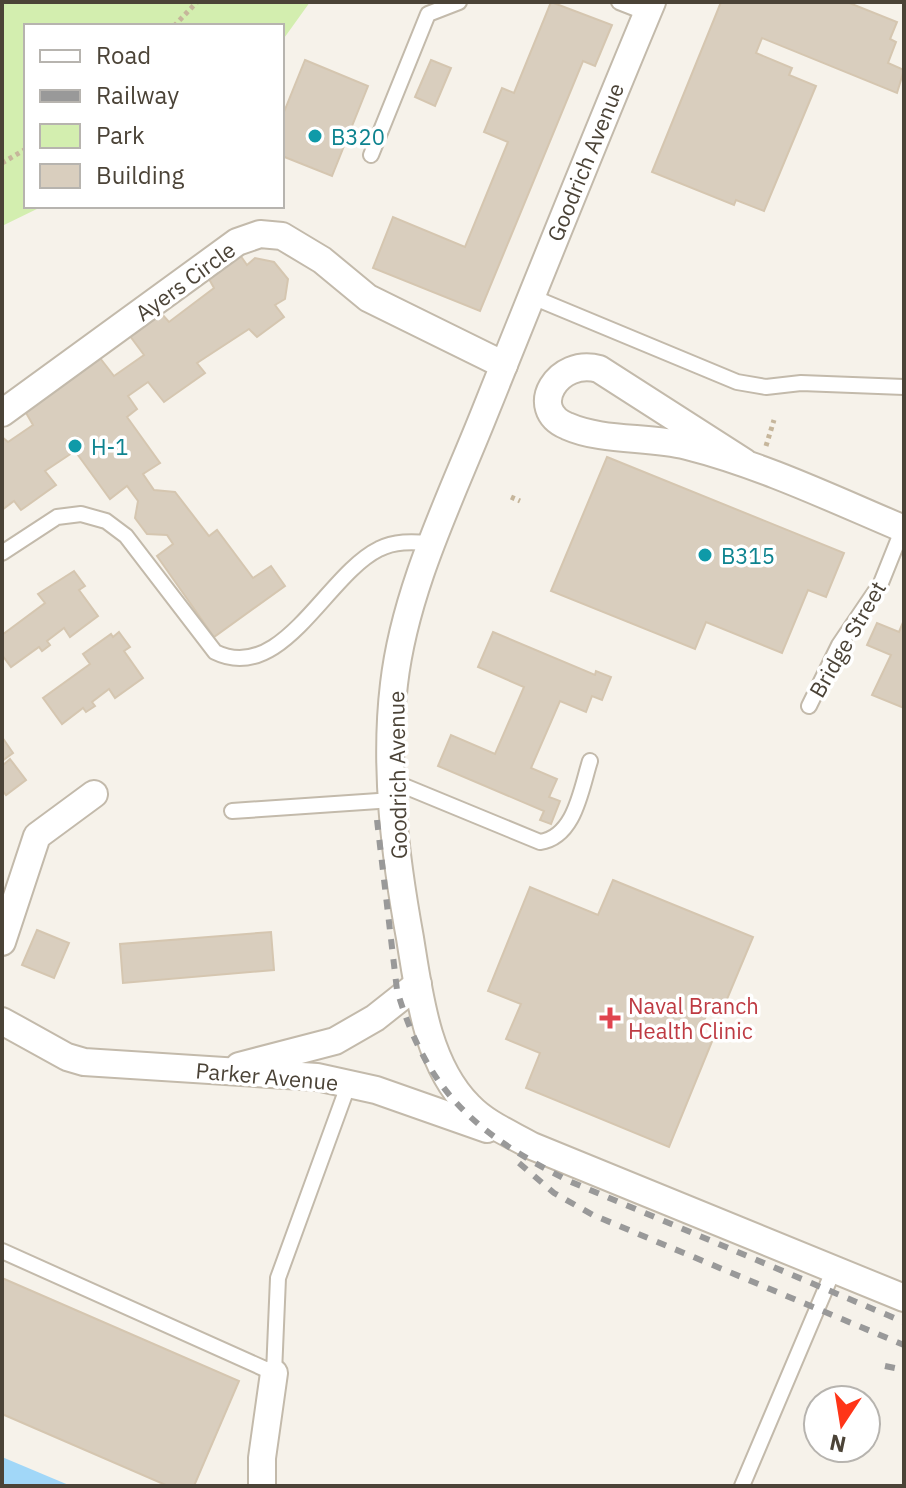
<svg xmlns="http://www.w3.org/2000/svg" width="906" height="1488" font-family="'IBM Plex Sans',sans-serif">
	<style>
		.green { fill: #d3eeaf }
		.water { fill: #a1d7f8 }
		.building { fill: #d9cebe; stroke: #d5c6b0; stroke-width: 2 }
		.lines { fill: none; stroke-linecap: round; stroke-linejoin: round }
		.lane-casing { stroke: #c3baab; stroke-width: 18 }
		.street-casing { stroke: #c3baab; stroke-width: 30 }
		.path { stroke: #c6b69b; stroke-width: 5; stroke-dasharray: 4 4; stroke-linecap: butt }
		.lane { stroke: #fff; stroke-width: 14 }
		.street { stroke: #fff; stroke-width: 26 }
		.rail { stroke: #999; stroke-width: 6; stroke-dasharray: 10 10; stroke-linecap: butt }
		.culture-dot { fill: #0f9aa8; stroke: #fff; stroke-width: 3 }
		.health-dot { fill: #e0444e; stroke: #fff; stroke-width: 3 }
		.labels { text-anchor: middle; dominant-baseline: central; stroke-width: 7; stroke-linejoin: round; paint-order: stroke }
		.culture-label { font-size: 22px; fill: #0d838f; stroke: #fff; text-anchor: start }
		.street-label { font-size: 22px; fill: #4b4337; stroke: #fff }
		.health-label { font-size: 22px; fill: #be3a42; stroke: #fff; text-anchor: start }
	</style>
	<rect width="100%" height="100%" fill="#f6f2ea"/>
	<!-- green -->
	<path class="green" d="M2 2H310L282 41V26H26V206H43L2 226Z"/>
	<!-- water -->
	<path class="water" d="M2 1457 71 1486H2Z"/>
	<!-- building -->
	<g class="building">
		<path d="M551 2 612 25 595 66 583 61 480 311 373 268 393 217 465 247 508 142 484 132 502 88 514 93Z"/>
		<path d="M721 2H847L897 22 890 39 896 42 888 63 904 70 897 93 762 38 756 53 792 68 789 75 816 86 764 211 736 200 734 205 652 172Z"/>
		<path d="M305 60 368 86 332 176 282 156V117Z"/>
		<path d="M431 60 451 68 435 106 415 97Z"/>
		<path d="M240 255 247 265 255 258 274 262 288 279 285 299 275 305 284 317 257 337 249 329 197 363 205 373 164 402 148 382 128 396 137 409 127 417 160 463 143 474 154 490 175 492 209 536 217 530 253 578 271 566 285 586 214 637 157 556 173 544 167 535 147 534 135 518 138 501 127 486 110 499 75 451 45 471 56 485 21 510 14 501 2 510V437L8 442 33 425 25 411 100 358 114 376 144 355 130 336 162 314 169 322 214 288 209 279Z"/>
		<path d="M607 457 844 553 826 597 808 590 782 653 706 622 695 649 551 591Z"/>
		<path d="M74 571 85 586 79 590 98 616 70 637 64 628 47 641 50 645 42 651 39 647 11 667 2 655V635L45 603 38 594Z"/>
		<path d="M904 620V708L872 695 891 655 867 645 877 623 899 632Z"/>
		<path d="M119 632 130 647 124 651 143 678 115 698 109 689 92 702 95 706 86 712 83 708 62 724 43 698 90 664 83 654 111 634 113 637Z"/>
		<path d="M493 632 595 675 596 671 611 677 602 700 592 696 586 712 560 701 531 768 557 779 549 797 560 801 551 824 540 820 544 811 438 766 451 735 495 754 524 687 478 667Z"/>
		<path d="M2 737 13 753 2 761Z"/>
		<path d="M10 759 26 780 6 795 2 790V766Z"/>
		<path d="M613 880 753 937 725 1004 713 999 699 1033 713 1039 669 1147 526 1088 540 1053 506 1039 521 1004 488 991 530 887 598 915Z"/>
		<path d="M37 930 69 943 54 978 22 965Z"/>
		<path d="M271 932 274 970 123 983 120 944Z"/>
		<path d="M2 1278 239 1381 194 1486H168L2 1414Z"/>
	</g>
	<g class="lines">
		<!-- lane casing -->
		<g class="lane-casing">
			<g id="lane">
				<path d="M619 2 647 13"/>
				<path d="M371 155 428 14 459 2"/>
				<path d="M530 296 737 382 766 387 801 383 904 387"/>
				<path d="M2 553 57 517 81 514 106 521 126 536 215 652C282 685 326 575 379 549 396 540 415 542 434 543"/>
				<path d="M809 706 839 645 881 583 903 528"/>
				<path d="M392 781 540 842C575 837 581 789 590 761"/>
				<path d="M232 811 393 800"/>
				<path d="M2 1251 274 1373 278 1278 349 1083"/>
				<path d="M742 1486 834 1269"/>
			</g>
		</g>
		<!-- street casing -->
		<g class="street-casing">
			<g id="street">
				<path d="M652 2C595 138 540 275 485 412 450 500 405 589 394 684 384 767 395 856 410 938 419 994 427 1064 469 1106 486 1124 511 1134 532 1146L904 1298"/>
				<path d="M2 413 237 242 260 234 282 236 322 260 368 298 504 365"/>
				<path d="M744 462 599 369C558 357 526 409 567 426 603 442 649 436 687 446 762 465 833 499 904 529"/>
				<path d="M2 942 37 836 94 794"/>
				<path d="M2 1021 67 1057 84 1062 317 1077 376 1090 487 1129"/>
				<path d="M239 1066 335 1041 375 1018 418 984"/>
				<path d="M262 1486V1458L274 1373"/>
			</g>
		</g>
		<!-- path -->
		<g class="path">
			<path d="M174 26 197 2"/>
			<path d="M2 163 26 149"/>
			<path d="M766 446 774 420"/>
			<path d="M511 497 520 501"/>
		</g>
		<!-- lane -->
		<use href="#lane" class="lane"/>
		<!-- street -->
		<use href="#street" class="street"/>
		<!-- rail -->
		<g class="rail">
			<path d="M377 820 397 990C427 1092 476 1134 569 1181L904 1322"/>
			<path d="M519 1163 554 1193 593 1215 904 1345"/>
			<path d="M885 1366 904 1370"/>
		</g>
	</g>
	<!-- markers -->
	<g class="culture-dot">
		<circle cx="315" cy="136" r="8"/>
		<circle cx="75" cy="446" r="8"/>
		<circle cx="705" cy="555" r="8"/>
	</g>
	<path class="health-dot" d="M606 1006h8v8h8v8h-8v8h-8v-8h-8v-8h8z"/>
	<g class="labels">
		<!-- culture labels -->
		<g class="culture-label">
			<text x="331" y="136">B320</text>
			<text x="91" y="446">H-1</text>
			<text x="721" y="555">B315</text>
		</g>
		<!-- street labels -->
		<g class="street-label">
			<text transform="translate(585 162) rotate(-68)">Goodrich Avenue</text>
			<text transform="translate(185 281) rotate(-36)">Ayers Circle</text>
			<text transform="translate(847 639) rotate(-60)">Bridge Street</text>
			<text transform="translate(397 775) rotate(-91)">Goodrich Avenue</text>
			<text transform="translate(267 1076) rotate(5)">Parker Avenue</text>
		</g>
		<!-- health labels -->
		<g class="health-label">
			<text x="628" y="1005">Naval Branch<tspan x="628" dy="25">Health Clinic</tspan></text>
		</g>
	</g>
	<!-- border -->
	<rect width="906" height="1488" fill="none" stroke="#4b4337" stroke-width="8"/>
	<!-- legend -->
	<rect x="24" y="24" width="260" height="184" fill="#ffffff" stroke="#b7b4af" stroke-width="2"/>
	<rect x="40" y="50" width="40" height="12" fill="#ffffff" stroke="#b7b4af" stroke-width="2"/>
	<text x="96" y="64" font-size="24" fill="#4b4337">Road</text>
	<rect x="40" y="90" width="40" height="12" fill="#999999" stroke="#b7b4af" stroke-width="2"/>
	<text x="96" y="104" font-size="24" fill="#4b4337">Railway</text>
	<rect x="40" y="124" width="40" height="24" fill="#d3eeaf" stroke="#b7b4af" stroke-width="2"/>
	<text x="96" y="144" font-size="24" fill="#4b4337">Park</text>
	<rect x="40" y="164" width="40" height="24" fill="#d9cebe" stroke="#b7b4af" stroke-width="2"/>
	<text x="96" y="184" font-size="24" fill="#4b4337">Building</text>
	<!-- north arrow -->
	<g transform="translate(842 1424) rotate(192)"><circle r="38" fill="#ffffff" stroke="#b7b4af" stroke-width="2"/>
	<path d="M0-6L14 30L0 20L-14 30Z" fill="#ff3518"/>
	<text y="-12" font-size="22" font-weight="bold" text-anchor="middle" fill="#4b4337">N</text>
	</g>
</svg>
